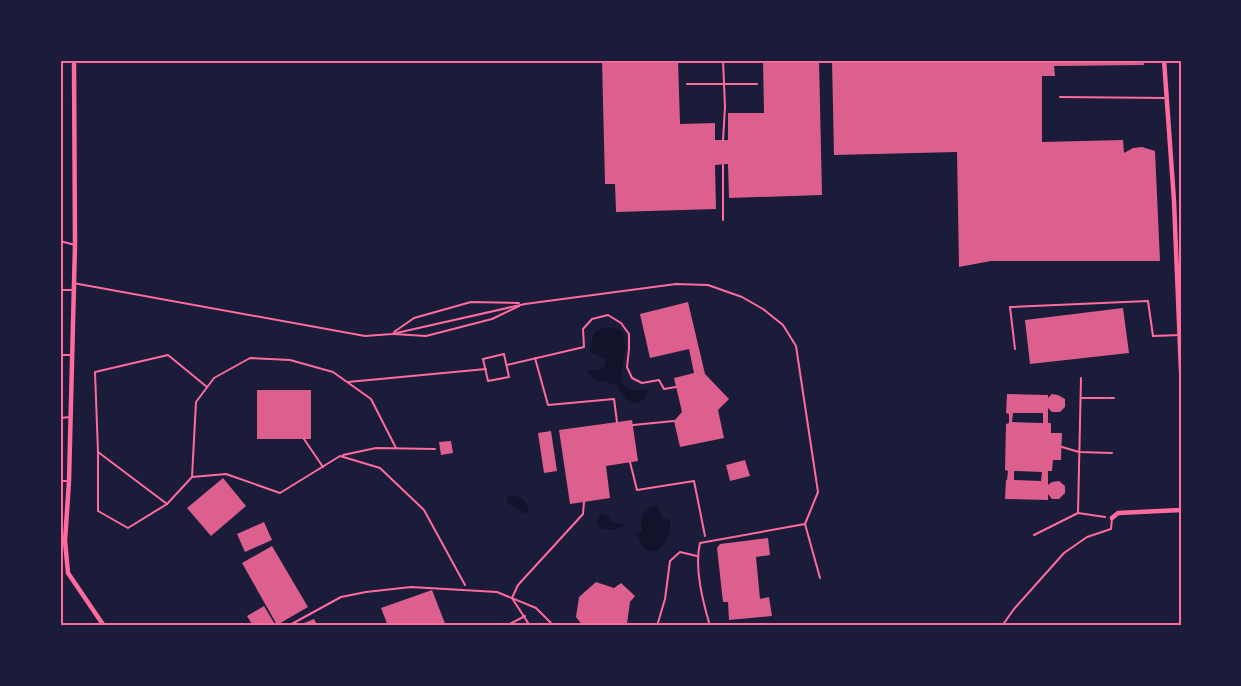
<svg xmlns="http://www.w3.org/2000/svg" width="1241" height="686" font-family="Barlow,sans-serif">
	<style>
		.water { fill: #12122b }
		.building { fill: #dd5f8e; fill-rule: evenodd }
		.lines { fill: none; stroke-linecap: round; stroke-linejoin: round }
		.path { stroke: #ff6b9d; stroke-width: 2 }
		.service { stroke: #ff6b9d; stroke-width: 2 }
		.minor { stroke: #ff6b9d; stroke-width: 4.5 }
		.neatline { fill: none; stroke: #ff6b9d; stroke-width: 2 }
	</style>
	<rect width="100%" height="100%" fill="#1b1b3a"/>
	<!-- water -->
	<g class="water">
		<path d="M605 328C609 328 612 327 615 328 642 336 604 386 634 390 639 391 645 389 649 389 638 415 626 400 617 385L596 380 586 371 597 370 605 366V358L590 353 592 340 596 331Z"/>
		<path d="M514 496C523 498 526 501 529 510L526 514 507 503V497Z"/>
		<path d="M658 505 662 518 671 520C668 530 670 520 670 530 669 539 663 546 656 551L646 550 635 534 642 532C641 516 640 510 658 505Z"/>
		<path d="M600 514C607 514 609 517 613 523L625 524C620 530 609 530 602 529L597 525V519Z"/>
	</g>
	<!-- building -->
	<g class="building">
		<path d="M602 60H678L680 124 715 123V140H728V113H764L763 60H819L822 195 729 198 728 164 715 165 716 209 616 212 615 184H605Z"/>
		<path d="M832 60H1144V65L1054 66 1055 76H1042V142L1123 140 1124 153 1133 148 1142 147 1155 151 1160 261H991L959 267 957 152 834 155Z"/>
		<path d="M688 302 705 374 729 399 718 410 724 438 680 447 674 421 682 412 674 378 694 373 689 349 650 358 640 314Z"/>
		<path d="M1123 308 1129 353 1030 364 1025 320Z"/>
		<rect x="257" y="390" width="54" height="49"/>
		<path d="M1007 394 1048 395V398L1052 394 1058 395 1065 399V407L1060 412H1052L1048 408V423H1051V433H1062L1061 460H1053L1052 471H1048V485L1052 482 1059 481 1065 486V493L1059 499H1052L1048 494V500L1005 499 1006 480H1007L1008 471 1005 470 1006 424 1009 423V414L1006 413ZM1013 413H1043V423L1012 422ZM1014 471 1042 472 1041 481 1014 480Z"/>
		<path d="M632 420 638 461 606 466 610 498 570 504 559 430Z"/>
		<path d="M551 431 557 471 544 473 538 433Z"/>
		<path d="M451 441 453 453 441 455 439 442Z"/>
		<path d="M745 460 750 476 730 481 726 465Z"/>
		<path d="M223 478 246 506 211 536 187 508Z"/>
		<path d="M264 522 272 540 245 552 237 534Z"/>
		<path d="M768 538 770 555 756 557 760 599 769 597 772 616 729 620 728 602H723L717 548 720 544Z"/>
		<path d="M272 546 308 607 277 625 242 563Z"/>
		<path d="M596 582 614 588 621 583 635 596 630 602 627 624 624 626H583L576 617 579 597Z"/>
		<path d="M432 590 446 626H388L381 608Z"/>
		<path d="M264 606 276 626H253L247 616Z"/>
		<path d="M314 619 318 626H297Z"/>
	</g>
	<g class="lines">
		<!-- path -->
		<g class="path">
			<path d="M504 354 509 377 488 381 483 359Z"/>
			<path d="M535 358 548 405 614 399 617 422"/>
			<path d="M507 365 584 347 583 329 592 319 608 315 621 323 629 334V349L627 367 632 378 642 383 659 380 664 389 676 387"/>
			<path d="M348 382 486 369"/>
			<path d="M207 387 168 355 95 372 98 452 167 504 192 477 226 474 280 493 340 456 380 468 424 510 465 585"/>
			<path d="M1081 398H1114"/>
			<path d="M633 425 674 421"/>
			<path d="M304 439 323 467"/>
			<path d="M1062 447 1079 452 1112 453"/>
			<path d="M98 452V511L128 528 167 504"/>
			<path d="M343 455 376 448 435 449"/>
			<path d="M630 462 637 490 694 481 705 536"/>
			<path d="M192 477 196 402 214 378 250 358 290 360 333 372 371 399 396 448"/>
			<path d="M1078 513 1105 517"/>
			<path d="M1034 535 1078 513 1081 378"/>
		</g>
		<!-- service -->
		<g class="service">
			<path d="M723 60 725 107 723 140"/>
			<path d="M687 84H757"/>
			<path d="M1060 97 1166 98"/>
			<path d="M723 220V165"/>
			<path d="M60 241 75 245"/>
			<path d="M73 283 365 336 392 334 525 304 676 284 708 285 742 297 763 309 783 325 796 346 818 492 805 524 820 578"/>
			<path d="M60 290H73"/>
			<path d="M394 332 414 318 471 302 519 303"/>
			<path d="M394 334 426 336 492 319 519 306"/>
			<path d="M1015 349 1010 307 1148 301 1153 336 1180 335"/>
			<path d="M60 355H72"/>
			<path d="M60 418 71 417"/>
			<path d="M60 481H69"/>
			<path d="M288 626 341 597 366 592 411 587 497 592 536 608 554 626"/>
			<path d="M506 626 525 616"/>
			<path d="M530 626 512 598 518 585 583 514 584 502"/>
			<path d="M657 626 665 599 670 561 680 552 697 556"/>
			<path d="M710 626C703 602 694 568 700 543L805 524"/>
			<path d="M1002 626 1014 609 1064 553 1087 537 1111 529 1112 518"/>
		</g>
		<!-- minor -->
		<g class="minor">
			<path d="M74 60 75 245 69 481 65 541 68 573 104 626"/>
			<path d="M1164 60 1174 201 1181 371"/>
			<path d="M1112 518 1118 513 1181 510"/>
		</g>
	</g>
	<!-- border -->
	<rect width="1241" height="686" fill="none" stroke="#1b1b3a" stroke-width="123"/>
	<rect x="62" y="62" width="1118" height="562" class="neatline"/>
</svg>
